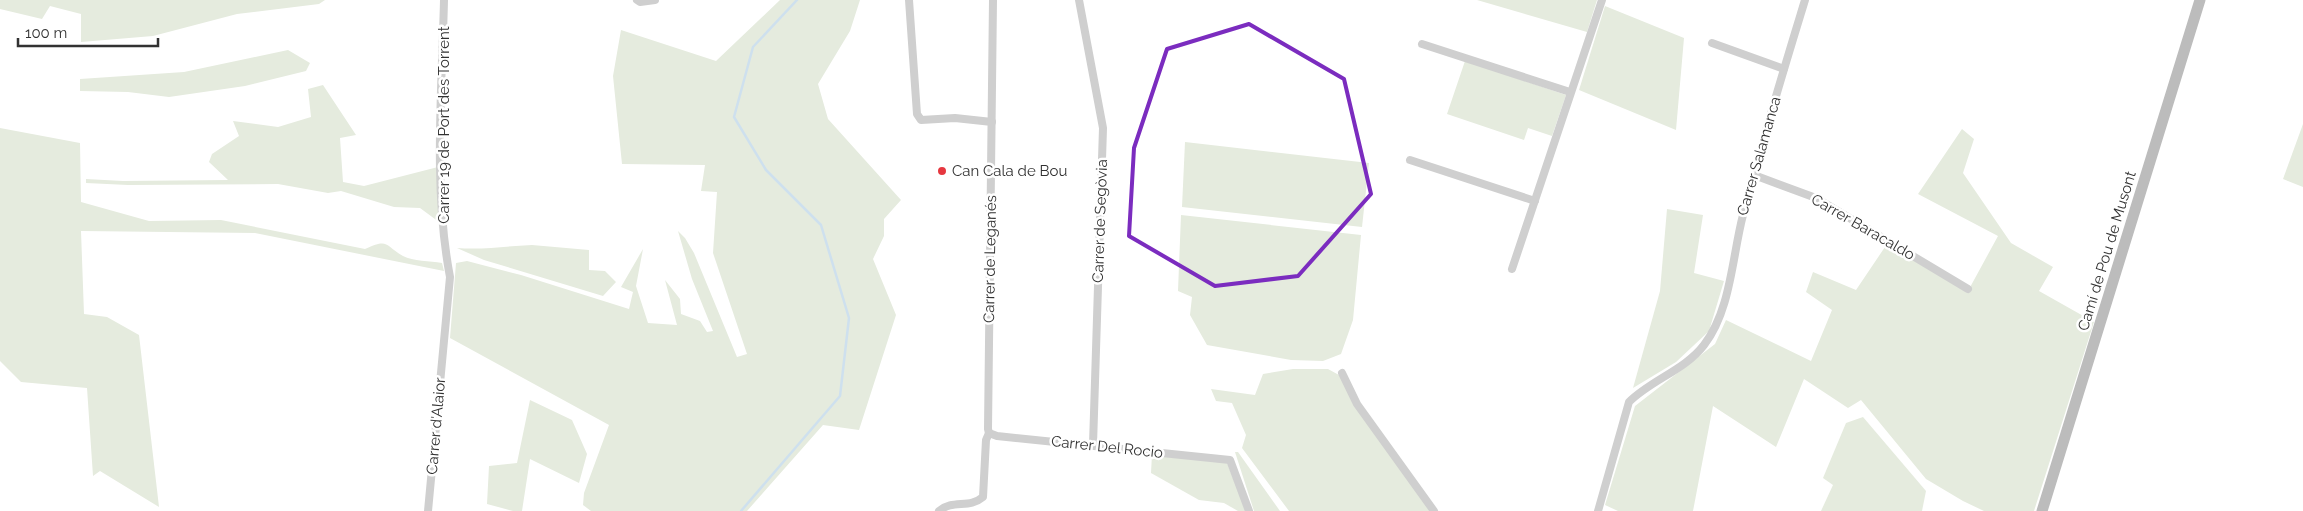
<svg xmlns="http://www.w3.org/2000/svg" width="2303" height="511" font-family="Raleway,sans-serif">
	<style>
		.green { fill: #e5ebde }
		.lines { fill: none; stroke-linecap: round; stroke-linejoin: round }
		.stream { stroke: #cee0ee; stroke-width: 2.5 }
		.street { stroke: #cfcfcf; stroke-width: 8 }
		.secondary { stroke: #bcbcbc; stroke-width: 11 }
		.marked { fill: none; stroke: #7b2cbf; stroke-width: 4; stroke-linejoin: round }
		.poi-dot { fill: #e6373f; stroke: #fff; stroke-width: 2 }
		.labels { text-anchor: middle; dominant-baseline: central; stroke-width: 5; stroke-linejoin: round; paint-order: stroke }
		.street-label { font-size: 15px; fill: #323232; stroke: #fff }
		.poi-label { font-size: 15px; fill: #323232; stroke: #fff; text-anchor: start }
	</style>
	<rect width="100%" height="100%" fill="#fff"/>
	<!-- green -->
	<g class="green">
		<path d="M0 0H325L319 4 237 14 153 36 81 42V14L50 6 42 19 0 9Z"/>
		<path d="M780 0H860L850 31 818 84 828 119 901 200 884 219V236L873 259 896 315 859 430 823 425 747 511H591L583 505 584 493 609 425 450 338 456 263 467 261 521 275 629 309 633 292 621 287 643 249 636 286 648 323 677 325 665 280 680 299 681 314 700 321 707 332 713 331 692 279 678 231 685 238 694 253 737 357 747 354 713 253 717 192 701 191 705 165 622 164 613 76 621 30 716 61Z"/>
		<path d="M1477 0H1597L1587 32Z"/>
		<path d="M1605 6 1684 38 1676 130 1579 90Z"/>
		<path d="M288 50 310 63 306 71 245 86 169 97 128 92 80 91V79L184 72Z"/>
		<path d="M1465 61 1566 95 1552 136 1528 128 1524 140 1447 114Z"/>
		<path d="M323 85 356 135 340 138 343 182 364 186 438 167 439 222 420 208 394 207 341 191 328 193 278 184 128 185 86 183V179L123 181 228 180 209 162 212 154 239 136 233 121 278 127 311 117 308 89Z"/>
		<path d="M2303 124V187L2283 179Z"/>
		<path d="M0 128 80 143 81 202 149 221 221 220 365 249C389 238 384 245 403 256 413 261 430 261 442 263L444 271 255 233 81 231 84 314 107 317 139 335 159 507 100 471 93 476 87 388 21 382 0 361Z"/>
		<path d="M1962 129 1974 139 1963 173 2011 243 2053 267 2039 291 2094 322 2034 511H1984L1963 501 1926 479 1861 400 1848 408 1804 379 1776 447 1713 406 1693 511H1618L1605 505 1635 406 1715 344 1726 320 1811 361 1832 310 1806 292 1813 272 1856 290 1887 244 1968 291 1998 236 1918 194Z"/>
		<path d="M1185 142 1369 163 1362 227 1182 207Z"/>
		<path d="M1667 209 1703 215 1694 273 1724 281 1709 331 1676 362 1633 388 1660 291Z"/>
		<path d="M1181 215 1361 235 1353 320 1341 354 1323 361 1291 360 1207 345 1190 315 1192 297 1178 291Z"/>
		<path d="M532 245 589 250V270L605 271 616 282 603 296 484 260 457 248C483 250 506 246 532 245Z"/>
		<path d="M1293 369H1328L1339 375 1430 511H1289L1242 448 1246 435 1232 403 1216 401 1211 389 1255 395 1263 374Z"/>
		<path d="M530 400 572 420 587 454 579 483 530 459 522 511H513L487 504 489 466 517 463Z"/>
		<path d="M1863 417 1926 491 1922 511H1821L1833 485 1823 478 1846 423Z"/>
		<path d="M1235 452H1238L1280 511H1254Z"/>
		<path d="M1152 454 1227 463 1246 511H1238L1224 503 1199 500 1151 473Z"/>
	</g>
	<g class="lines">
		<!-- stream -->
		<path class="stream" d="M741 511 840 396 849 318 821 225 766 170 734 117 753 47 797 0"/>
		<!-- street -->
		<g class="street">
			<path d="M637 0 640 2 655 0"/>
			<path d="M909 0 917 114 921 120 955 118 992 122"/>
			<path d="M993 0 988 429 989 433 997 436 1230 460 1249 511"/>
			<path d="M1079 0 1103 128 1093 445"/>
			<path d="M1712 43 1784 69"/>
			<path d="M1422 44 1570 92"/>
			<path d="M1410 160 1535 201"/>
			<path d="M1754 175 1816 198 1968 289"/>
			<path d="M1512 269 1602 0"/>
			<path d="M1342 373 1357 404 1434 511"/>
			<path d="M428 511 450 277C433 188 442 90 444 0"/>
			<path d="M939 511C953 499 969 509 983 497L986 440 989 433"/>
			<path d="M1598 511 1629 402C1651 380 1685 370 1704 345 1731 310 1732 257 1743 215 1761 143 1783 72 1805 0"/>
		</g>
		<!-- secondary -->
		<path class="secondary" d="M2042 511 2200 0"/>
	</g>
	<!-- marked area -->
	<path class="marked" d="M1249 24 1344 79 1371 194 1298 276 1215 286 1129 236 1134 148 1167 49Z"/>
	<!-- markers -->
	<circle class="poi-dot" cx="942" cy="171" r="5"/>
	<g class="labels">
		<!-- street labels -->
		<g class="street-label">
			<text transform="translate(444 125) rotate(-90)">Carrer 19 de Port des Torrent</text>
			<text transform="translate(1759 156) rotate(-74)">Carrer Salamanca</text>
			<text transform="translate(1100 221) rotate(-88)">Carrer de Segòvia</text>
			<text transform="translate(1863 227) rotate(30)">Carrer Baracaldo</text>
			<text transform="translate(2107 251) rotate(-73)">Camí de Pou de Musont</text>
			<text transform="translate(990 259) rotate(-89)">Carrer de Leganés</text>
			<text transform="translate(436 426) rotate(-85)">Carrer d'Alaior</text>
			<text transform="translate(1107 447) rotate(6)">Carrer Del Rocio</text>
		</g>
		<!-- poi labels -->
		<g class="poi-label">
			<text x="952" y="171">Can Cala de Bou</text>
		</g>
	</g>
	<!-- scale -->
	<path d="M18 38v8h140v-8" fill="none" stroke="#323232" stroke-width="2.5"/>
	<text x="25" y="38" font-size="15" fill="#323232" stroke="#ffffff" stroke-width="4" paint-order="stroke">100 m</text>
</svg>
